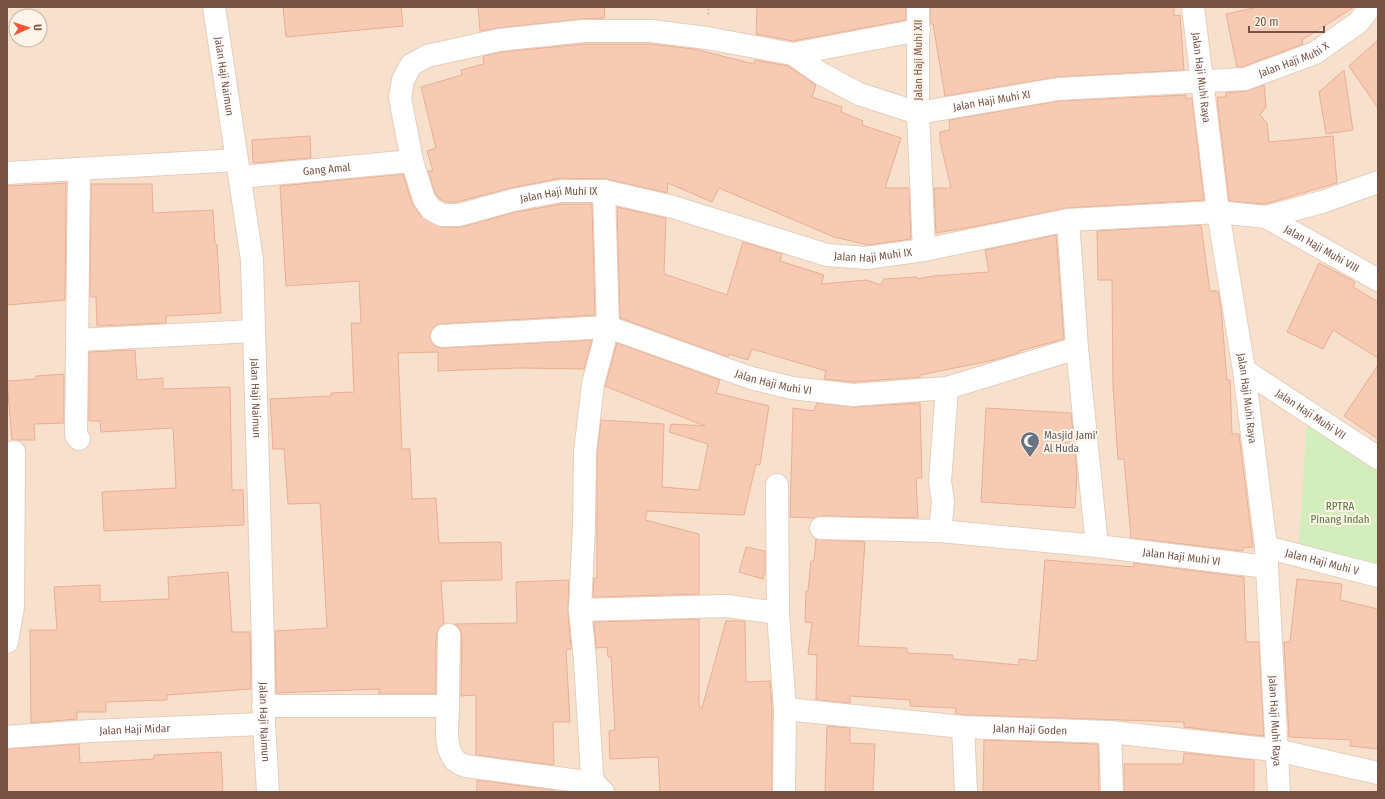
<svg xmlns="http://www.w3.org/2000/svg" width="1385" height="799" font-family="'Fira Sans Condensed',sans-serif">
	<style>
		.residential { fill: #f7e1cc; fill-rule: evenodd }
		.green { fill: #d3edbc }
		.building { fill: #f6cab3; stroke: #eaae92 }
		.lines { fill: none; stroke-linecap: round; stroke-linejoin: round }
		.street-casing { stroke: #e5cdbd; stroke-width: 24 }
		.secondary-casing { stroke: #ebcdb9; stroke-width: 24 }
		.path { stroke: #dbad97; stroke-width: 2.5; stroke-dasharray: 1 3; stroke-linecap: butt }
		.street { stroke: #fff; stroke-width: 22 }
		.secondary { stroke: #fff; stroke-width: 22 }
		.labels { text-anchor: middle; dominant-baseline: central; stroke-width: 4; stroke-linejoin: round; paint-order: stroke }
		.street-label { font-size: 11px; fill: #775344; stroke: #fff4e7 }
		.worship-label { font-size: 11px; fill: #5b616d; stroke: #fff4e7; text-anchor: start }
		.park-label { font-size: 11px; fill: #507839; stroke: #fff4e7 }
	</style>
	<rect width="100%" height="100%" fill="#fef0de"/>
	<!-- residential -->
	<path class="residential" d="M7 7H1378V792H7ZM16 16H40V40H16Z"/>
	<!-- green -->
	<path class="green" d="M1307 418 1378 469V567L1299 545Z"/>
	<!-- building -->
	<g class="building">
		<path d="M283 7H401L403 26 286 37Z"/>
		<path d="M478 7H605L604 18 582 19 498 28 480 31Z"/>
		<path d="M757 7H906V20L793 41 756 34Z"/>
		<path d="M930 7H1174V16L1180 15 1184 70 1057 77 945 96 933 24H930Z"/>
		<path d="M1258 7H1354L1302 40 1303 44 1242 67H1237L1226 14Z"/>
		<path d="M1378 40V108L1349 66Z"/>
		<path d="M584 44H650L694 49 754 64 755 60 788 66 816 85 812 97 842 107 841 112 863 121 862 125 901 138 885 188H909L911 239 868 245 834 237 719 188 712 202 668 183 667 193 607 179 561 178 511 188 457 202H445L440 199 435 193 428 171H433L427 151 436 148 421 87 462 75 461 70 484 64 483 56 501 52Z"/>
		<path d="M1344 70 1353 130 1326 134 1319 92Z"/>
		<path d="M1264 85 1266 107 1260 115 1267 123 1269 142 1333 136 1337 183 1265 204 1229 201 1217 97H1226V93L1246 91Z"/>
		<path d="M1186 95V99L1192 98 1204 200 1067 208 972 227 936 233 934 188H951L940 141V132L950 130 949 120 1059 101Z"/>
		<path d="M310 136 311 158 253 163 252 140Z"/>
		<path d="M403 174 412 203 421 216 442 227H462L516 212 562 204H592L595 315 441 324 435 326 431 331 430 337 432 343 436 347 443 348 592 340 584 369 519 368 438 371V352L398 353 402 449H410L412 499 436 498 439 543 501 542 502 580 441 581 444 624 439 628 436 635V694H379V689L276 693 275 631 327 628 320 503 288 504 284 449H273L270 399 331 396V393L354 392 351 323H361L359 281 286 286 280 186Z"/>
		<path d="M66 183 65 300 7 305V186Z"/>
		<path d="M91 184H152L153 213 213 210 215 244H217L221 313 166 316V323L97 326 96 297H90Z"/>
		<path d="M617 207 666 218 664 274 727 295 743 242 782 254 780 261 824 275 821 284 867 280 881 285 884 279 917 277V279L933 276 989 272 985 250 1056 235 1064 339 1019 351V353L994 360 920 375V377L853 382 824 379 826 371 752 349 748 360 729 354 728 357 620 318Z"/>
		<path d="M1201 225 1210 291H1218L1221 308 1227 380H1230L1232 434H1239L1253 547 1243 548V551L1131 538 1124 459H1118L1113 386 1112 280H1098L1097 231Z"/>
		<path d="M1319 263 1355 282 1353 287 1378 302V358L1333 330 1323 349 1287 332Z"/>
		<path d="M617 343 720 380 716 393 769 406 760 465 756 464 744 515 647 511 645 520 699 534V594L593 597 594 578H597V453L601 420 664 424 662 487 699 490 708 444 669 432 671 424 705 426 605 386Z"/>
		<path d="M135 350 137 380 163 378V389L230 387 232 490H243L244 525 104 531 102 492 176 488 173 428 101 432 100 421H89V352Z"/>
		<path d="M1378 365V439L1344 416Z"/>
		<path d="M64 374V423L34 424 35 440H12L7 381 36 379V376Z"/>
		<path d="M817 403 854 407 920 403 922 478H916L918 518 821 516 814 518 790 517 793 408 814 411Z"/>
		<path d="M986 408 1071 413 1077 471 1075 508 981 502Z"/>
		<path d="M816 539 865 542 858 646 907 648V653L953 655V659L1019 665V659L1037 661 1045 560 1134 567V563L1244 577 1246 642H1259L1264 736 1184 727V722L964 715 955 714 956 708 910 706V700L850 696V703L816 700 817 655 808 654 812 623 805 622 806 591H808L811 561H814Z"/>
		<path d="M746 547 765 551V571L763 579 739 572Z"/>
		<path d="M228 572 232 632H250L251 689 167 695V700L106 702V712H77V719L31 723 30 630H57L54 587 100 585V602L169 599 168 577Z"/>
		<path d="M1297 579 1342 584 1340 600 1378 609V749L1350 746 1351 740 1289 737 1284 642H1290Z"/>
		<path d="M569 580 568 611 571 649 566 650 570 722H553L554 765 476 755V695L461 696 462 635 460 629 455 624 517 623 516 582Z"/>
		<path d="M699 619V707L702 708 726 621H745L746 682 770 681 772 709V792H660L658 757 610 759 609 731 615 730 611 657H608L607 647 596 648 594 622Z"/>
		<path d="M827 726 850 728V743L875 744 873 792H825Z"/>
		<path d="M984 740 1098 744 1099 792H983Z"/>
		<path d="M79 744 80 763 154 759V755L221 752 223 792H7V749Z"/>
		<path d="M1184 753 1254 760V792H1124V764H1183Z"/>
		<path d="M477 780 554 790V792H477Z"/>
	</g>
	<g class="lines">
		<!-- street casing -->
		<g class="street-casing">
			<g id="street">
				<path id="s1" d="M214 7 252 260 263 643 264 724 268 792"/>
				<path d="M918 7V113L924 250"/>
				<path id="s2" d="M919 30 793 54 707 38 651 31H583L499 40 427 56 411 65 403 80 400 98 412 161 424 199 431 209 442 215H459L513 200 561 191H604L673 207 827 255 866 258 924 250 1068 220 1218 212 1266 217 1322 202 1378 182"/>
				<path id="s3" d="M793 54 820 73 859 94 918 113 1058 89 1245 79 1315 53 1359 22 1370 7"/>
				<path d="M79 170 76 435 79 439"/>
				<path d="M7 173 237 160"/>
				<path id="s4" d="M241 177 412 161"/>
				<path id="s5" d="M1266 217 1378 280"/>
				<path d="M1068 220 1077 348 1097 546"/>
				<path id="s6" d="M442 336 608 327 751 378 792 388 853 395 947 388 1077 348"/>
				<path d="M77 340 254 331"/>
				<path id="s7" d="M1244 370 1378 458"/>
				<path d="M777 485 778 613 785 709 784 792"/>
				<path id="s8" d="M821 528 940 531 1097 546 1267 567"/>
				<path d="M940 531 943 502 940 481 947 388"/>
				<path id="s9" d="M1266 547 1378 576"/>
				<path d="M580 610 727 606 778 613"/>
				<path d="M7 642 13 607 14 452"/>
				<path d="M263 706H448C448 722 443 746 455 760 458 763 463 765 466 766L594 783"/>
				<path d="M448 706 449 635"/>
				<path id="s10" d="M785 709 963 727 1110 732 1276 750 1378 773"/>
				<path d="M963 727 966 792"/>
				<path d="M1110 732 1112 792"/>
				<path id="s11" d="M7 737 90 731 264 724"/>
				<path d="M603 792 594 783 592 775 585 660 580 610 584 524 585 452 593 384 608 327 604 191"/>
			</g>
		</g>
		<!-- secondary casing -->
		<g class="secondary-casing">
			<g id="secondary">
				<path id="s12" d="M1193 7 1218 212 1244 370 1266 547 1279 792"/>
			</g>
		</g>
		<!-- path -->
		<path class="path" d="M708 14 709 7"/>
		<!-- street -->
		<use href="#street" class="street"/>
		<!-- secondary -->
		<use href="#secondary" class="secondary"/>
	</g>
	<!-- icons -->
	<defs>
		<g id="mosque-pin" transform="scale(1)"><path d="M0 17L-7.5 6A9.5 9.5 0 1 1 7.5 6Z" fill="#6b7280" stroke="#fff4e7"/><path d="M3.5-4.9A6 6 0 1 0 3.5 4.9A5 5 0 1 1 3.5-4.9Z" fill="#fff"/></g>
	</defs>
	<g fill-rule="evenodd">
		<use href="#mosque-pin" x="1030" y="441"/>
	</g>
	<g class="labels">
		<!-- street labels -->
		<g class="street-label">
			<text stroke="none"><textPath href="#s3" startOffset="521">Jalan Haji Muhi X</textPath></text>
			<text transform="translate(918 60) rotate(-90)">Jalan Haji Muhi XII</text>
			<text stroke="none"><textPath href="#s1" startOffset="70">Jalan Haji Naimun</textPath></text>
			<text stroke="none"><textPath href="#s12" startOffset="71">Jalan Haji Muhi Raya</textPath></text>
			<text stroke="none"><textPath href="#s3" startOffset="214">Jalan Haji Muhi XI</textPath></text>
			<text stroke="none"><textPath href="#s4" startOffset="86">Gang Amal</textPath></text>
			<text stroke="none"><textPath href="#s2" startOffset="800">Jalan Haji Muhi IX</textPath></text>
			<text stroke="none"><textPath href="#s5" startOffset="64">Jalan Haji Muhi VIII</textPath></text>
			<text stroke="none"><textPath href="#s2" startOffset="1124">Jalan Haji Muhi IX</textPath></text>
			<text stroke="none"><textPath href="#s6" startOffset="341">Jalan Haji Muhi VI</textPath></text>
			<text stroke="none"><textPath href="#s1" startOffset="394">Jalan Haji Naimun</textPath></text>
			<text stroke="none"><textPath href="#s12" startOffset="395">Jalan Haji Muhi Raya</textPath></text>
			<text stroke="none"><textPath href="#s7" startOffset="80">Jalan Haji Muhi VII</textPath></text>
			<text stroke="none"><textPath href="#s8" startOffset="362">Jalan Haji Muhi VI</textPath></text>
			<text stroke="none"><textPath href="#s9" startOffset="58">Jalan Haji Muhi V</textPath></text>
			<text stroke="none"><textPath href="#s12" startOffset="719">Jalan Haji Muhi Raya</textPath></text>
			<text stroke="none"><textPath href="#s1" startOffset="718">Jalan Haji Naimun</textPath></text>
			<text stroke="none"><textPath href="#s11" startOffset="128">Jalan Haji Midar</textPath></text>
			<text stroke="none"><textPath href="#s10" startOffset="246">Jalan Haji Goden</textPath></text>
		</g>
		<!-- worship labels -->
		<g class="worship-label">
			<text x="1044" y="435">Masjid Jami'<tspan x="1044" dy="13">Al Huda</tspan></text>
		</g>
		<!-- park labels -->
		<g class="park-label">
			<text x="1340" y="506">RPTRA<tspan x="1340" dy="13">Pinang Indah</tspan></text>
		</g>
	</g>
	<!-- border -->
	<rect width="1385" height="799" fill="none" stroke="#775344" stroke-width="16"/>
	<!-- north arrow -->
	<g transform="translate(28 28) rotate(87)"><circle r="19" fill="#fff4e7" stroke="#c9b4a6"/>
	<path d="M0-3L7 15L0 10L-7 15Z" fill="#f55437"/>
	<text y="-6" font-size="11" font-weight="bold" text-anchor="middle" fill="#775344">U</text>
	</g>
	<!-- scale -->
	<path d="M1249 26v6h75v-6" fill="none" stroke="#775344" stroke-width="2"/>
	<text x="1255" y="26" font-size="12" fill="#775344" stroke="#fff4e7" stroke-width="3" paint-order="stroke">20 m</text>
</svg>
